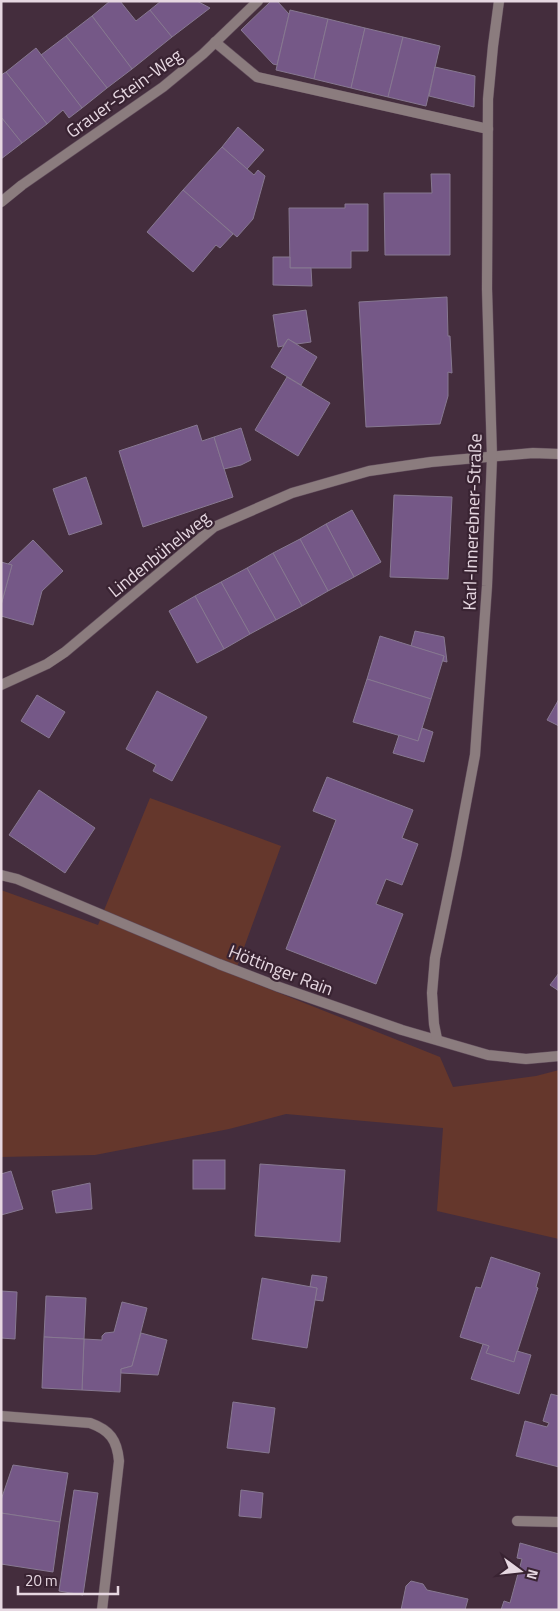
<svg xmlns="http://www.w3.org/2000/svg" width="560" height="1611" font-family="'Titillium Web',sans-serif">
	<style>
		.green { fill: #65372c }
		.building { fill: #755887; stroke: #877891 }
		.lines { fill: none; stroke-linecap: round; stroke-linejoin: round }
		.lane-casing { stroke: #614c5b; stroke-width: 11 }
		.street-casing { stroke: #614c5b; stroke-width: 11 }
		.lane { stroke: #8b7c7e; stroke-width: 10 }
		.street { stroke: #8b7c7e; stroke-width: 10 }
		.labels { text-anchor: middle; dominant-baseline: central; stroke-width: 4.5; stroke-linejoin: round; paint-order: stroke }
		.street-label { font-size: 18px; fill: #e6d7e1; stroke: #392332 }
	</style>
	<rect width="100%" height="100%" fill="#442d3d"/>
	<!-- green -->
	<path class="green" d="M150 798 281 846 234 975 440 1057 453 1087 536 1076 559 1070V1239L437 1211 443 1128 286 1114 229 1129 95 1155 1 1157V890L98 925Z"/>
	<!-- building -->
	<g class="building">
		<path d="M110 1H120L136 21 150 10 172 37 132 69 92 16Z"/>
		<path d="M161 1H197L210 8 172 37 150 10Z"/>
		<path d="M271 1H277L289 14 277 65 273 64 241 30Z"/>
		<path d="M290 10 328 19 314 79 276 70Z"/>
		<path d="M92 16 132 69 107 88 66 36Z"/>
		<path d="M328 19 365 28 351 88 314 79Z"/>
		<path d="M365 28 403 37 388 97 351 88Z"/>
		<path d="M66 36 107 88 82 108 41 55Z"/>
		<path d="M403 37 440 46 426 106 388 97Z"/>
		<path d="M36 48 82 108 69 118 63 110 47 124 6 72Z"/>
		<path d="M435 67 475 76 474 107 429 96Z"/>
		<path d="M6 72 47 124 22 143 1 117V75Z"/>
		<path d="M1 117 22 143 1 159Z"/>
		<path d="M238 127 264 150 247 169 222 147Z"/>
		<path d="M222 147 254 175 258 170 265 176 253 219 237 237 183 190Z"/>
		<path d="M431 174H450V255H385L384 193H432Z"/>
		<path d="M183 190 233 234 220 248 216 245 193 272 147 232Z"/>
		<path d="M345 204H368V251H351V268H290L289 208H345Z"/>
		<path d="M273 257H290V268H311L312 286 273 285Z"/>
		<path d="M447 297 448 336H450L452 373 448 372V396L440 424 366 427 359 302Z"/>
		<path d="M306 310 311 342 297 344 288 339 283 346 278 347 273 315Z"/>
		<path d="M288 339 317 357 301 385 271 367Z"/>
		<path d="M287 377 330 403 298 456 255 430Z"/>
		<path d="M197 425 202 441 214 437 233 497 143 527 119 451Z"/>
		<path d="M241 428 251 460 241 465 224 469 214 437Z"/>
		<path d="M86 477 102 524 69 535 53 489Z"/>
		<path d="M394 495 452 497 448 579 390 577Z"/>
		<path d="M352 510 381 562 354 577 326 524Z"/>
		<path d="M326 524 354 577 328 591 300 539Z"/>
		<path d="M300 539 328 591 302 606 273 553Z"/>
		<path d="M33 540 63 571 42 591 33 625 1 616V605L12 565 8 564Z"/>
		<path d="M273 553 302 606 276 620 247 568Z"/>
		<path d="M1 562 12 565 1 605Z"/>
		<path d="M247 568 276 620 250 634 221 582Z"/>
		<path d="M221 582 250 634 224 649 195 596Z"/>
		<path d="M195 596 224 649 197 663 169 611Z"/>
		<path d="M415 631 444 637 447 662 443 661 444 656 411 646Z"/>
		<path d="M380 636 444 656 431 699 367 679Z"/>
		<path d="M367 679 431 699 418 741 353 722Z"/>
		<path d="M157 691 207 717 172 781 153 771 156 765 126 749Z"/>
		<path d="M37 695 65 712 49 738 21 721Z"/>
		<path d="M559 699V726L547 720Z"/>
		<path d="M422 728 433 732 424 762 393 753 399 735 418 741Z"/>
		<path d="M327 777 413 810 402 838 418 844 402 885 386 879 376 904 403 914 376 984 286 949 336 820 313 811Z"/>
		<path d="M39 790 95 828 65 873 9 835Z"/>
		<path d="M559 973V991L550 985Z"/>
		<rect x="193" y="1160" width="32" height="29"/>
		<path d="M260 1164 345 1170 340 1242 255 1236Z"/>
		<path d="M11 1171 23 1209 1 1215V1174Z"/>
		<path d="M90 1183 92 1209 56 1213 52 1191Z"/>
		<path d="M491 1257 540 1273 536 1287 538 1288 514 1362 486 1353 489 1346 460 1337 476 1287 481 1288Z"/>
		<path d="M312 1275 327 1277 323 1301 315 1300 317 1288 310 1287Z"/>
		<path d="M262 1278 317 1288 307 1348 252 1339Z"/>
		<path d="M1 1291 17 1292 15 1339 1 1338Z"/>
		<path d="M46 1296 86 1298 84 1339 44 1337Z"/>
		<path d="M122 1302 147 1308 132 1366 121 1369 120 1392 82 1390 84 1339 102 1340V1336L105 1333 114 1332Z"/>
		<path d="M141 1333 167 1340 158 1375 121 1373V1369L132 1366Z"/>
		<path d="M44 1337 84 1339 82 1390 42 1388Z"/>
		<path d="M483 1344 489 1346 486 1353 514 1362 517 1351 531 1355 519 1394 471 1379Z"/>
		<path d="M551 1394 559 1396V1467L516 1456 525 1421 547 1427 549 1423 543 1421Z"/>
		<path d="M233 1402 275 1408 269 1453 227 1448Z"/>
		<path d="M13 1465 68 1473 60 1522 1 1513V1500Z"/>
		<path d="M74 1490 98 1493 83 1595 59 1591Z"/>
		<path d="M241 1490 263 1493 261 1518 239 1516Z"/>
		<path d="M1 1513 60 1522 53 1572 1 1564Z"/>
		<path d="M520 1543 559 1554V1610H501L504 1601 510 1603 522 1559 517 1558Z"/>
		<path d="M411 1581 423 1584 427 1590 468 1599 465 1610H401L406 1586Z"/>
	</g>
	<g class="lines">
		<!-- lane casing -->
		<g class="lane-casing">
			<path id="lane" d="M215 42 257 77 488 129"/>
		</g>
		<!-- street casing -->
		<g class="street-casing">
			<g id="street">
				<path d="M1 202 22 185 163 87 203 54 258 1"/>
				<path d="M1 685 47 664 65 652 214 527 292 493 369 471 431 462 533 453 559 454"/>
				<path d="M1 875 17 879 219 964 279 987 402 1030 488 1055 526 1059 559 1056"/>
				<path d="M437 1039 434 1024 432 993 435 958 456 857 475 755 487 586 492 457 487 289 488 99 493 46 499 1"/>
				<path d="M1 1416 90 1423C110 1430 117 1440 119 1461L102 1610"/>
				<path d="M517 1521 559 1522"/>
			</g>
		</g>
		<!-- lane -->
		<use href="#lane" class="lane"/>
		<!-- street -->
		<use href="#street" class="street"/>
	</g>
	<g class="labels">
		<!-- street labels -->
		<g class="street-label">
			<text transform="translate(124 93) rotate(-36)">Grauer-Stein-Weg</text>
			<text transform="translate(472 522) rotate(-88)">Karl-Innerebner-Straße</text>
			<text transform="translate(159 554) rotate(-39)">Lindenbühelweg</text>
			<text transform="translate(281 970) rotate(21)">Höttinger Rain</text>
		</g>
	</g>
	<!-- border -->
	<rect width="560" height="1611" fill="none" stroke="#e6d7e1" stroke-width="5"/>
	<!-- north arrow -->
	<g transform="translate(520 1571) rotate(105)" stroke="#392332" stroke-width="4" paint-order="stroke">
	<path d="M0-4L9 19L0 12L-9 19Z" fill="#e6d7e1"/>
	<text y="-8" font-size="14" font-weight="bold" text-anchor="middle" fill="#e6d7e1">N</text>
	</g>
	<!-- scale -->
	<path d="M18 1586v8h100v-8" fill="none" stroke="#e6d7e1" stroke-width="2.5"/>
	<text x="25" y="1586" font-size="15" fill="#e6d7e1" stroke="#392332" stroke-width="4" paint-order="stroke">20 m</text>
</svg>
